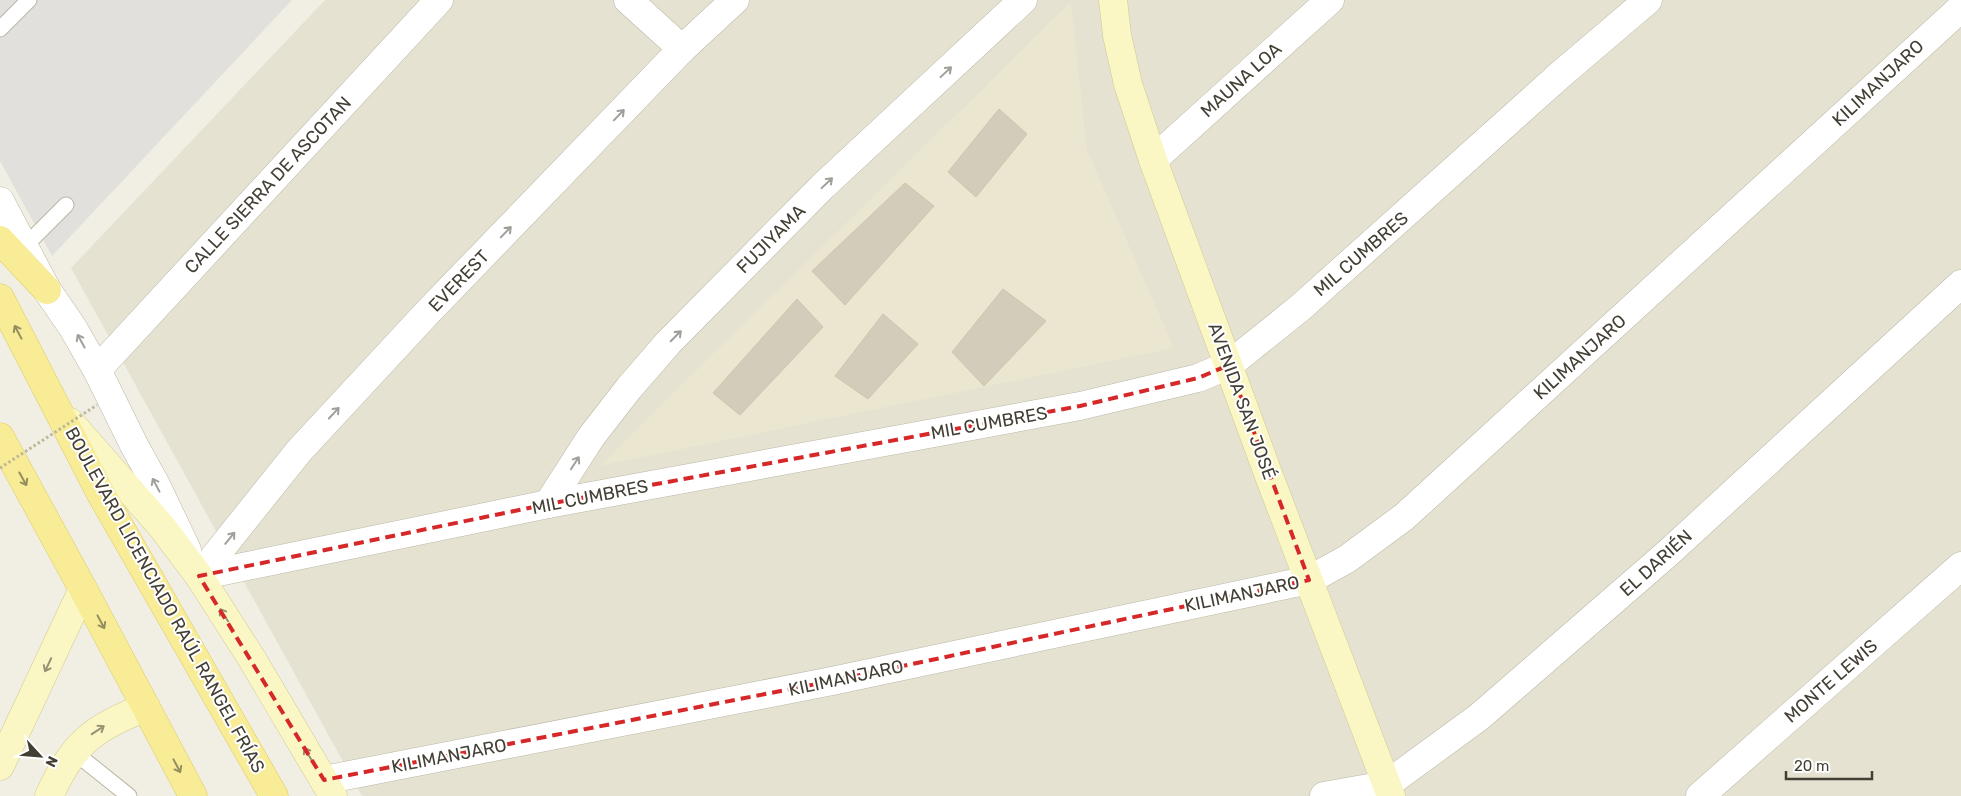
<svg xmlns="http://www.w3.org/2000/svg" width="1961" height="796" font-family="Rubik,sans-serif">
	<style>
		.residential { fill: #e5e2d2 }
		.education { fill: #eae6cf }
		.parking { fill: #e2e0dc }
		.building { fill: #d2ccba; stroke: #ccc5ae }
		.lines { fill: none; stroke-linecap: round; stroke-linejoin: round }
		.lane-casing { stroke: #bcb8a7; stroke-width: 17 }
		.street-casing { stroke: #bcb8a7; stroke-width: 29 }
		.secondary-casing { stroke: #cfc996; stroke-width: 29 }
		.primary-casing { stroke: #dccb67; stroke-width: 29 }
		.lane { stroke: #fff; stroke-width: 15 }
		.street { stroke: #fff; stroke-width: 28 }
		.secondary { stroke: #fbf7c4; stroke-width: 28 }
		.primary { stroke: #f8ec96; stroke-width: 28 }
		.path-bridge { stroke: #bdb699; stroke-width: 3; stroke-dasharray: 2.5 2.5; stroke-linecap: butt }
		.oneway { stroke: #a19f9a }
		.oneway2 { stroke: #948d60 }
		.oneway3 { stroke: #969275 }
		.marked { fill: none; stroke: #d62828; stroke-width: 4; stroke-dasharray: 10 6; stroke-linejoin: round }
		.labels { text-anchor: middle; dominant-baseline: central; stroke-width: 4; stroke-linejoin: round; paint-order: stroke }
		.street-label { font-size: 18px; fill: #433f34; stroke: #fff }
	</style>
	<rect width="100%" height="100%" fill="#f1efe4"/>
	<!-- residential -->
	<path class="residential" d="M325 0H1961V796H362L71 268Z"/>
	<!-- education -->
	<path class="education" d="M1071 2 1087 150 1174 348 599 466Z"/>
	<!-- parking -->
	<path class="parking" d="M0 0H292L52 256 0 161Z"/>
	<!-- building -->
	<g class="building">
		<path d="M999 109 1027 134 976 197 948 172Z"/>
		<path d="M905 183 934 206 845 305 812 271Z"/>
		<path d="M1003 289 1046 321 984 386 952 352Z"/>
		<path d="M797 299 823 327 740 415 713 393Z"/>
		<path d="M883 314 918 344 868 399 835 376Z"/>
	</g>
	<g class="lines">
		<!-- lane casing -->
		<g class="lane-casing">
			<g id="lane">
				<path d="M0 29 29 0"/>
				<path d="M24 247 66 205"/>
				<path d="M74 752 129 796"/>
			</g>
		</g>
		<!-- street casing -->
		<g class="street-casing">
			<g id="street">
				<path d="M628 0 682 49"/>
				<path d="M1153 160 1330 0"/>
				<path d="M0 201 47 290 73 328 97 370 134 445 156 485 187 550"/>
				<path d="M97 370 439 0"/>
				<path d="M548 504 591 437 629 388 668 343 822 187 1023 0"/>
				<path d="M199 576 548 504 1080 406 1198 378 1229 365 1301 307 1560 75 1648 0"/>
				<path d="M199 576 299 451 427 313 682 49 735 0"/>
				<path d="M324 780 832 681 1309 580 1347 559 1404 517 1961 8"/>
				<path d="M1324 796 1386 785 1479 717 1668 553 1961 284"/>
				<path d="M1700 796 1961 566"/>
			</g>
		</g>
		<!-- secondary casing -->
		<g class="secondary-casing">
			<g id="secondary">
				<path d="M1113 0 1117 35 1128 84 1153 160 1269 476 1391 796"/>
				<path d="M70 422 162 527 199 576 252 659 333 796"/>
				<path d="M0 766 83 589"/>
				<path d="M49 796C74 742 92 729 146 707"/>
			</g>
		</g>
		<!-- primary casing -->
		<g class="primary-casing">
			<g id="primary">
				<path d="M0 240 47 290"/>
				<path d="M0 298 101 494 274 796"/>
				<path d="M0 437 83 589 193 796"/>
			</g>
		</g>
		<!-- lane -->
		<use href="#lane" class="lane"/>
		<!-- street -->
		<use href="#street" class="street"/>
		<!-- secondary -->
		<use href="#secondary" class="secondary"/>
		<!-- primary -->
		<use href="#primary" class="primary"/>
		<!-- path-bridge -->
		<path class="path-bridge" d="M0 468 97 405"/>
	</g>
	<!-- one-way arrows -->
	<defs><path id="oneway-shaft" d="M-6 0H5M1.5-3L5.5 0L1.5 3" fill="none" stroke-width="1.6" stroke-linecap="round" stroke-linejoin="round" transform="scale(1.25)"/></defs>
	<g class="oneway">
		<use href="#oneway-shaft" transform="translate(946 72) rotate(-43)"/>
		<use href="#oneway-shaft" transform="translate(619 115) rotate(-46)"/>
		<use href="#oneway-shaft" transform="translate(827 183) rotate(-43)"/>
		<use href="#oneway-shaft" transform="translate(506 232) rotate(-46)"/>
		<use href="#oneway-shaft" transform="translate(676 336) rotate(-45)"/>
		<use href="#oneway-shaft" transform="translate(81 341) rotate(-119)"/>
		<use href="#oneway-shaft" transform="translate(334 413) rotate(-47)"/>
		<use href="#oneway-shaft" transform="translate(575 463) rotate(-57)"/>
		<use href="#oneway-shaft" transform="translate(156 485) rotate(-118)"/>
		<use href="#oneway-shaft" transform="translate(230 538) rotate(-51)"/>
	</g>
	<g class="oneway2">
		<use href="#oneway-shaft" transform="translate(18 332) rotate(-118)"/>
		<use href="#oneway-shaft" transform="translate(23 479) rotate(61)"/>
		<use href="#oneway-shaft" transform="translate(101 622) rotate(62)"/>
		<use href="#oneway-shaft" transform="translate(177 766) rotate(62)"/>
	</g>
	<g class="oneway3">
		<use href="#oneway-shaft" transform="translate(224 615) rotate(-123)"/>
		<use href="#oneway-shaft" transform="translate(48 665) rotate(115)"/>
		<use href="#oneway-shaft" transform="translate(98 730) rotate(-33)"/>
		<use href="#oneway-shaft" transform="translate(308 754) rotate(-121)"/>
	</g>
	<!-- marked area -->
	<path class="marked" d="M1229 365 1309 580 832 681 324 780 199 576 548 504 1080 406 1198 378Z"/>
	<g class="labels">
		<!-- street labels -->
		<g class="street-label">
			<text transform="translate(1241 80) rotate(-42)">MAUNA LOA</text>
			<text transform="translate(1878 83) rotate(-43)">KILIMANJARO</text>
			<text transform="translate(268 185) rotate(-47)">CALLE SIERRA DE ASCOTAN</text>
			<text transform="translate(771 239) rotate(-45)">FUJIYAMA</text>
			<text transform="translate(1361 254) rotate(-41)">MIL CUMBRES</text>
			<text transform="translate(459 281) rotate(-46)">EVEREST</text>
			<text transform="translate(1580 357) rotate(-42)">KILIMANJARO</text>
			<text transform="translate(1242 401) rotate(70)">AVENIDA SAN JOSÉ</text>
			<text transform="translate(989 423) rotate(-10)">MIL CUMBRES</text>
			<text transform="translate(590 497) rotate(-11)">MIL CUMBRES</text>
			<text transform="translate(1656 563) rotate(-42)">EL DARIÉN</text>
			<text transform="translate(1242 594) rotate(-12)">KILIMANJARO</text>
			<text transform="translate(165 600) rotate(61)">BOULEVARD LICENCIADO RAÚL RANGEL FRÍAS</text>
			<text transform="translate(846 678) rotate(-12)">KILIMANJARO</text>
			<text transform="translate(1831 681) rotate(-41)">MONTE LEWIS</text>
			<text transform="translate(449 756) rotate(-11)">KILIMANJARO</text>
		</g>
	</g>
	<!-- north arrow -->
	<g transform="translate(40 756) rotate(116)" stroke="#ffffff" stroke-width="4" paint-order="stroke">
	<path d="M0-4L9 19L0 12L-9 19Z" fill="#433f34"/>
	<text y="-8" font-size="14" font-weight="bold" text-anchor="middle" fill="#433f34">N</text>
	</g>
	<!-- scale -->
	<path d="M1786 771v8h86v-8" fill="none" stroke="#433f34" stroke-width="2.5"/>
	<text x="1794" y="771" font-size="15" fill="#433f34" stroke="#ffffff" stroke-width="4" paint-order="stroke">20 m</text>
</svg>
